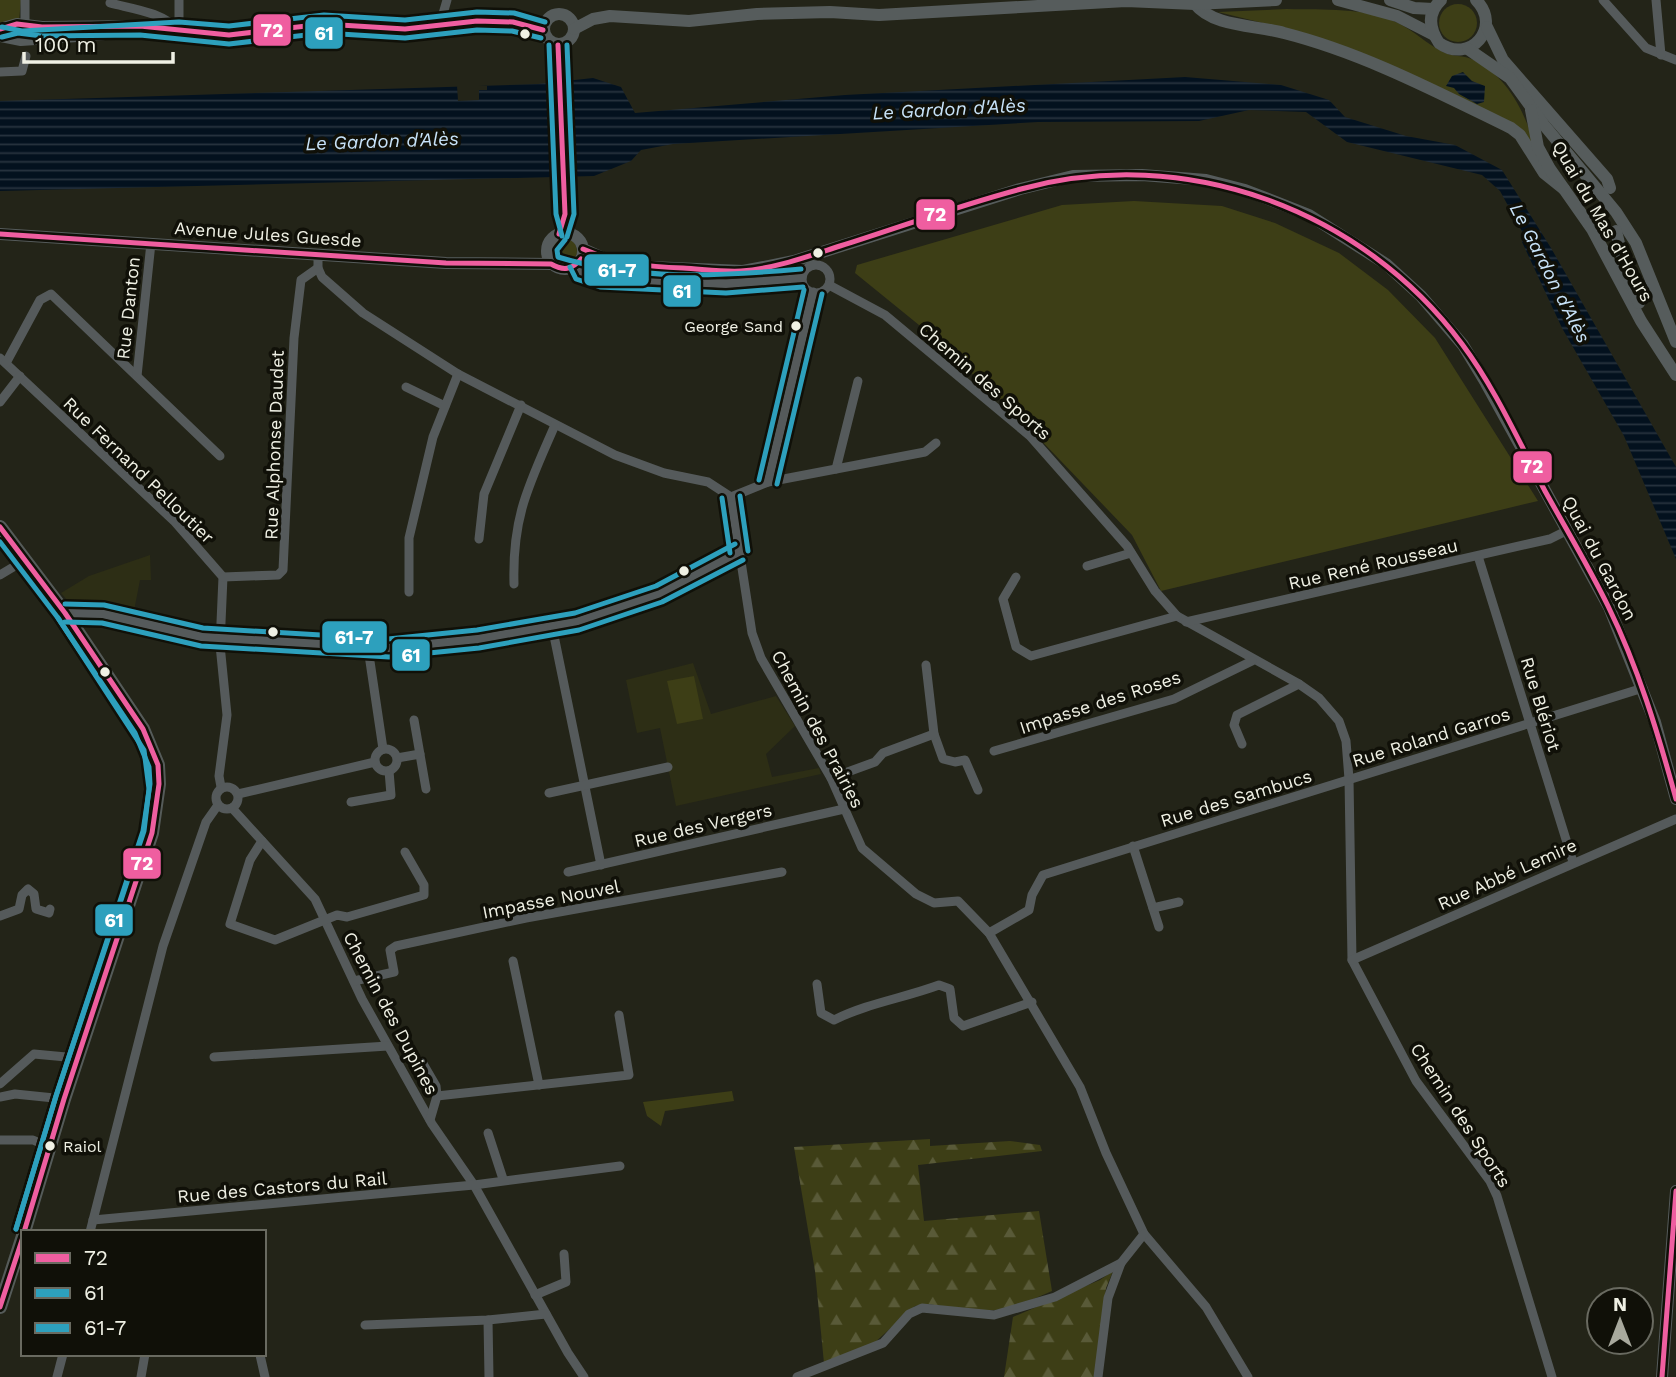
<svg xmlns="http://www.w3.org/2000/svg" width="1676" height="1377" font-family="'Work Sans',sans-serif">
	<style>
		.built { fill: #2d2e15 }
		.green { fill: #3d3e16 }
		.forest { fill: url(#forest-firs) }
		.water { fill: url(#water-rules) }
		.pier { fill: #232418 }
		.lines { fill: none; stroke-linecap: round; stroke-linejoin: round }
		.street { stroke: #555a5b; stroke-width: 9 }
		.secondary { stroke: #565c5c; stroke-width: 12 }
		.primary { stroke: #555b59; stroke-width: 14 }
		.bus-1-casing { stroke: #101008; stroke-width: 10 }
		.bus-2-casing { stroke: #101008; stroke-width: 10 }
		.bus-3-casing { stroke: #101008; stroke-width: 10 }
		.bus-1 { stroke: #ef5ea0; stroke-width: 5 }
		.bus-2 { stroke: #2da0bd; stroke-width: 5 }
		.bus-3 { stroke: #2da0bd; stroke-width: 5 }
		.bus-dot { fill: #eff0e4; stroke: #101008; stroke-width: 2.5 }
		.labels { text-anchor: middle; dominant-baseline: central; stroke-width: 7; stroke-linejoin: round; paint-order: stroke }
		.bus-label { font-size: 16px; fill: #eff0e4; stroke: #101008; text-anchor: end }
		.street-label { font-size: 18px; fill: #eff0e4; stroke: #101008 }
		.water-label { font-size: 19px; font-style: italic; fill: #c8e3f9; stroke: #101008 }
		.line-badge { stroke: #101008; stroke-width: 2.5 }
		.badge-label { font-size: 19px; text-anchor: middle; font-weight: bold; fill: #fff }
	</style>
	<defs>
		<pattern id="forest-firs" width="22" height="20" patternUnits="userSpaceOnUse" patternTransform="scale(1.75)"><rect width="22" height="20" fill="#3d3e16"/><path d="M5 1l3.5 6h-7zM16 11l3.5 6h-7z" fill="#595a38"/></pattern>
		<pattern id="water-rules" width="6" height="5" patternUnits="userSpaceOnUse" patternTransform="scale(1.75)"><rect width="6" height="5" fill="#03111e"/><path d="M0 2.5h6" fill="none" stroke="#28343f"/></pattern>
	</defs>
	<rect width="100%" height="100%" fill="#232418"/>
	<!-- built -->
	<g class="built">
		<path d="M150 555 151 580H140L133 616 68 601 61 593 89 576Z"/>
		<path d="M693 663 711 714 776 696 795 726 766 754 772 777 819 768 821 774 676 806 660 728 637 733 626 680Z"/>
	</g>
	<!-- green -->
	<g class="green">
		<path d="M0 0H21L19 21 0 25Z"/>
		<circle cx="1458" cy="23" r="19"/>
		<path d="M1287 9C1324 10 1364 7 1398 23 1414 31 1427 44 1443 52 1452 57 1464 55 1474 60 1508 77 1527 114 1535 150L1520 128 1300 32 1218 12Z"/>
		<path d="M1134 201 1222 206 1275 223 1339 253 1388 290 1435 338 1538 501 1161 591 1132 535 1013 411 919 325 855 273 857 265 1062 205Z"/>
		<circle cx="564" cy="251" r="13"/>
		<path d="M694 676 703 719 677 724 667 681Z"/>
		<path d="M732 1091 734 1101 665 1111 661 1126 647 1116 643 1102Z"/>
	</g>
	<!-- forest -->
	<g class="forest">
		<path d="M930 1139V1146L1010 1141 1040 1145 1042 1151 918 1165 924 1221 1039 1211 1052 1291 1010 1309 980 1311 927 1304 915 1306 873 1344 824 1363 815 1271 794 1147Z"/>
		<path d="M1113 1271 1106 1288 1094 1377H1004L1013 1317 1100 1280Z"/>
	</g>
	<!-- water -->
	<g class="water">
		<path d="M1463 72 1472 81 1485 86 1484 102 1477 104 1459 94 1454 88 1446 86 1452 76Z"/>
		<path d="M1185 77 1281 85 1329 100 1345 117 1406 136 1455 145 1502 170 1551 248 1676 467V559L1624 436 1562 328 1522 242 1524 235 1500 191 1482 175 1347 142 1306 112 1249 110 1199 121 1038 122 673 144 641 150 631 161 594 176 0 191V101L538 84 593 78 621 87 635 113 845 95Z"/>
	</g>
	<!-- pier -->
	<g class="pier">
		<path d="M571 77 573 180H551L549 79Z"/>
		<path d="M457 86H487V90H479V100L458 101Z"/>
	</g>
	<g class="lines">
		<!-- street -->
		<g class="street">
			<path d="M1603 0 1646 48 1676 60"/>
			<path d="M1656 0 1661 55"/>
			<path d="M110 3C133 9 163 12 179 31"/>
			<path d="M25 24V0"/>
			<path d="M440 24 447 0"/>
			<path d="M179 31V0"/>
			<path d="M0 72 22 71 26 56"/>
			<path d="M318 255V268L322 277 363 313 458 374 615 455 664 473 708 482 731 497 752 633 761 658 831 778 862 848 916 894 934 903 958 901 989 933 1080 1087 1106 1153 1144 1234 1206 1307 1248 1377"/>
			<circle cx="816" cy="279" r="14"/>
			<path d="M569 269 600 278 692 282 726 284 802 278"/>
			<path d="M829 285 885 315 1030 436 1127 546 1155 591 1177 616 1299 684 1319 698 1339 721 1346 741 1349 779 1352 960 1416 1081 1490 1181 1497 1196 1552 1377"/>
			<path d="M0 358 175 522 223 577 220 645 227 715 219 776 221 787"/>
			<path d="M6 363 40 300 51 294 220 456"/>
			<path d="M137 376 151 243"/>
			<path d="M406 387 445 406"/>
			<path d="M0 402 20 376"/>
			<path d="M836 469 858 381"/>
			<path d="M768 482 813 292"/>
			<path d="M731 497 768 482 925 452 936 443"/>
			<path d="M479 539 484 494 521 405"/>
			<path d="M1478 556 1573 862"/>
			<path d="M1087 566 1131 553"/>
			<path d="M0 575 25 560"/>
			<path d="M223 577 278 575 283 570 294 338 301 280 318 268"/>
			<path d="M1016 577 1003 599 1016 647 1031 656 1177 616"/>
			<path d="M514 584C512 516 529 485 555 425"/>
			<path d="M409 592V538L433 437 458 374"/>
			<path d="M65 613 103 614 202 637 388 648 478 639 577 622 659 594 739 552"/>
			<path d="M1186 622 1550 539 1566 531"/>
			<path d="M552 626 601 865"/>
			<path d="M368 648 383 749"/>
			<path d="M414 720 426 789"/>
			<path d="M934 734 943 759 955 762 965 760 978 790"/>
			<path d="M1242 744 1234 725 1237 715 1299 684"/>
			<circle cx="386" cy="760" r="11"/>
			<path d="M994 751 1174 699 1252 661"/>
			<path d="M397 758 420 754"/>
			<path d="M831 778 875 762 883 753 934 734 926 665"/>
			<circle cx="227" cy="798" r="11"/>
			<path d="M549 793 668 767"/>
			<path d="M238 794 375 762"/>
			<path d="M351 802 391 795 389 771"/>
			<path d="M232 808 315 899 362 999 432 1124 474 1185 568 1353 584 1377"/>
			<path d="M262 841 250 860 230 924 275 940 337 915 347 917 424 895V885L405 852"/>
			<path d="M1133 846 1159 927"/>
			<path d="M568 872 844 809"/>
			<path d="M1153 908 1179 902"/>
			<path d="M0 916 19 909 22 895 28 889 34 894 36 909 49 913 50 909"/>
			<path d="M989 933 1029 910 1032 895 1043 875 1643 688"/>
			<path d="M1352 960 1676 819"/>
			<path d="M513 961 539 1085"/>
			<path d="M354 981 394 972 390 950 396 946 526 918 782 872"/>
			<path d="M817 984 821 1013 834 1020C868 1003 904 998 939 985L950 989 954 1018 963 1026 1032 1002"/>
			<path d="M214 1057 388 1046"/>
			<path d="M422 1062 436 1086 437 1096"/>
			<path d="M0 1084 34 1054 77 1058"/>
			<path d="M0 1097 15 1094 64 1099"/>
			<path d="M430 1120 437 1096 629 1075 619 1015"/>
			<path d="M488 1133 503 1179"/>
			<path d="M0 1140H33L49 1147"/>
			<path d="M93 1220 474 1185 620 1166"/>
			<path d="M90 1232 163 946 206 822 218 805"/>
			<path d="M535 1295 566 1282 564 1254"/>
			<path d="M488 1320 489 1377"/>
			<path d="M365 1325 488 1320 546 1314"/>
			<path d="M260 1355 265 1377"/>
			<path d="M57 1377 63 1354"/>
			<path d="M141 1377 145 1354"/>
			<path d="M797 1377 883 1343 909 1314 922 1308 994 1315 1055 1297 1121 1263 1144 1234"/>
			<path d="M1098 1377 1108 1298 1121 1263"/>
		</g>
		<!-- secondary -->
		<g class="secondary">
			<path d="M1338 0 1397 16 1434 35"/>
			<path d="M1390 0 1414 8 1433 9"/>
			<path d="M1441 0C1427 13 1429 28 1439 43 1470 65 1503 27 1476 0"/>
			<path d="M1195 4C1213 27 1256 25 1284 33 1363 53 1437 92 1511 128L1520 135 1544 173 1564 189"/>
			<circle cx="559" cy="29" r="15"/>
			<path d="M1487 27 1503 60 1607 179 1610 188"/>
			<path d="M0 29 17 24 42 27 140 26 229 35 324 24 405 29 477 21 513 22 543 30"/>
			<path d="M574 29 593 19 610 16 689 21 757 14 830 12 879 15 1126 1 1195 4 1276 0"/>
			<path d="M0 36 21 40 119 33"/>
			<path d="M558 45 565 214 570 234"/>
			<path d="M1468 49 1510 78 1544 125 1616 212 1636 243 1676 342"/>
			<path d="M1531 110 1538 147 1550 169 1592 229 1641 321 1676 375"/>
			<path d="M1616 231 1625 268 1639 303"/>
			<circle cx="565" cy="251" r="18"/>
			<path d="M0 234 446 263 551 264"/>
			<path d="M583 249 603 258 651 267 743 271 794 261 1020 189 1073 176 1142 175 1206 180 1245 190 1309 215 1386 264 1421 296 1463 345 1486 383 1609 607 1655 722 1676 799"/>
			<path d="M1662 1377 1676 1191"/>
		</g>
		<!-- primary -->
		<g class="primary">
			<path d="M0 527 65 613 143 729 158 765 159 784 152 833 64 1099 24 1232"/>
			<path d="M0 1307 23 1236"/>
		</g>
		<!-- bus-1 casing -->
		<g class="bus-1-casing">
			<g id="bus-1">
				<path d="M0 29 17 24 42 27 140 26 229 35 324 24 405 29 477 21 513 22 543 30"/>
				<path d="M558 45 565 214 559 234"/>
				<path d="M0 234 446 263 551 264C563 271 572 270 581 259"/>
				<path d="M583 249C615 263 648 267 683 268 702 269 722 272 741 271 774 269 809 256 840 246 900 227 960 205 1021 189 1185 144 1362 209 1462 344 1495 388 1519 442 1545 491 1566 529 1589 567 1608 606 1638 667 1658 733 1676 799"/>
				<path d="M0 527 65 613 143 729 158 765 159 784 152 833 64 1099 24 1232"/>
				<path d="M0 1307 23 1237"/>
				<path d="M1662 1377 1676 1191"/>
			</g>
		</g>
		<!-- bus-2 casing -->
		<g class="bus-2-casing">
			<g id="bus-2">
				<path d="M2 37 18 33 42 36 140 35 229 44 324 33 405 38 477 30 512 31 541 38"/>
				<path d="M549 45 556 214 562 236"/>
				<path d="M570 267 576 279 600 287 726 293 803 287"/>
				<path d="M777 484 822 294"/>
				<path d="M722 498 730 553"/>
				<path d="M0 542 58 618 135 733 149 767 150 784 143 831 56 1096 16 1229"/>
				<path d="M65 622 102 623 201 646 389 657 479 648 579 630 662 602 743 560"/>
			</g>
		</g>
		<!-- bus-3 casing -->
		<g class="bus-3-casing">
			<g id="bus-3">
				<path d="M2 27 22 31 179 22 229 26 324 15 405 20 477 12 514 13 545 22"/>
				<path d="M567 45 574 214 567 237"/>
				<path d="M565 240 557 250 558 257C635 281 722 276 801 269"/>
				<path d="M759 480 804 290"/>
				<path d="M740 496 748 551"/>
				<path d="M65 604 104 605 203 628 388 639 477 630 575 613 656 586 735 544"/>
				<path d="M16 1229 56 1096 144 831 149 789 144 750 58 618"/>
			</g>
		</g>
		<!-- bus-1 -->
		<use href="#bus-1" class="bus-1"/>
		<!-- bus-2 -->
		<use href="#bus-2" class="bus-2"/>
		<!-- bus-3 -->
		<use href="#bus-3" class="bus-3"/>
	</g>
	<!-- markers -->
	<g class="bus-dot">
		<circle cx="525" cy="34" r="6"/>
		<circle cx="818" cy="253" r="6"/>
		<circle cx="796" cy="326" r="6"/>
		<circle cx="684" cy="571" r="6"/>
		<circle cx="273" cy="632" r="6"/>
		<circle cx="105" cy="672" r="6"/>
		<circle cx="50" cy="1146" r="6"/>
	</g>
	<g class="labels">
		<!-- bus labels -->
		<g class="bus-label">
			<text x="783" y="326">George Sand</text>
			<text x="63" y="1146" text-anchor="start">Raiol</text>
		</g>
		<!-- street labels -->
		<g class="street-label">
			<text transform="translate(1603 221) rotate(60)">Quai du Mas d'Hours</text>
			<text transform="translate(268 234) rotate(4)">Avenue Jules Guesde</text>
			<text transform="translate(128 308) rotate(-84)">Rue Danton</text>
			<text transform="translate(985 381) rotate(41)">Chemin des Sports</text>
			<text transform="translate(274 445) rotate(-88)">Rue Alphonse Daudet</text>
			<text transform="translate(139 470) rotate(44)">Rue Fernand Pelloutier</text>
			<text transform="translate(1600 558) rotate(62)">Quai du Gardon</text>
			<text transform="translate(1373 564) rotate(-13)">Rue René Rousseau</text>
			<text transform="translate(1100 702) rotate(-18)">Impasse des Roses</text>
			<text transform="translate(1541 704) rotate(73)">Rue Blériot</text>
			<text transform="translate(818 729) rotate(62)">Chemin des Prairies</text>
			<text transform="translate(1431 737) rotate(-17)">Rue Roland Garros</text>
			<text transform="translate(1236 798) rotate(-17)">Rue des Sambucs</text>
			<text transform="translate(703 825) rotate(-13)">Rue des Vergers</text>
			<text transform="translate(1507 874) rotate(-24)">Rue Abbé Lemire</text>
			<text transform="translate(551 899) rotate(-11)">Impasse Nouvel</text>
			<text transform="translate(391 1013) rotate(62)">Chemin des Dupines</text>
			<text transform="translate(1461 1115) rotate(57)">Chemin des Sports</text>
			<text transform="translate(282 1187) rotate(-5)">Rue des Castors du Rail</text>
		</g>
		<!-- water labels -->
		<g class="water-label">
			<text transform="translate(949 109) rotate(-3)">Le Gardon d'Alès</text>
			<text transform="translate(382 141) rotate(-2)">Le Gardon d'Alès</text>
			<text transform="translate(1550 273) rotate(63)">Le Gardon d'Alès</text>
		</g>
	</g>
	<g class="line-badge">
		<rect x="252" y="13" width="40" height="34" rx="7" fill="#ef5ea0"/>
		<rect x="304" y="16" width="40" height="34" rx="7" fill="#2da0bd"/>
		<rect x="915" y="198" width="41" height="33" rx="7" fill="#ef5ea0"/>
		<rect x="583" y="253" width="67" height="34" rx="7" fill="#2da0bd"/>
		<rect x="662" y="274" width="40" height="34" rx="7" fill="#2da0bd"/>
		<rect x="1512" y="450" width="41" height="34" rx="7" fill="#ef5ea0"/>
		<rect x="321" y="620" width="67" height="34" rx="7" fill="#2da0bd"/>
		<rect x="391" y="638" width="40" height="34" rx="7" fill="#2da0bd"/>
		<rect x="122" y="847" width="40" height="33" rx="7" fill="#ef5ea0"/>
		<rect x="94" y="903" width="40" height="34" rx="7" fill="#2da0bd"/>
	</g>
	<g class="badge-label">
		<text x="272" y="37">72</text>
		<text x="324" y="40">61</text>
		<text x="935" y="221">72</text>
		<text x="617" y="277">61-7</text>
		<text x="682" y="298">61</text>
		<text x="1532" y="473">72</text>
		<text x="354" y="644">61-7</text>
		<text x="411" y="662">61</text>
		<text x="142" y="870">72</text>
		<text x="114" y="927">61</text>
	</g>
	<!-- legend -->
	<rect x="21" y="1230" width="245" height="126" fill="#101008" stroke="#696a60" stroke-width="2"/>
	<rect x="35" y="1253" width="35" height="10" fill="#ef5ea0" stroke="#696a60" stroke-width="2"/>
	<text x="84" y="1265" font-size="21" fill="#eff0e4">72</text>
	<rect x="35" y="1288" width="35" height="10" fill="#2da0bd" stroke="#696a60" stroke-width="2"/>
	<text x="84" y="1300" font-size="21" fill="#eff0e4">61</text>
	<rect x="35" y="1323" width="35" height="10" fill="#2da0bd" stroke="#696a60" stroke-width="2"/>
	<text x="84" y="1335" font-size="21" fill="#eff0e4">61-7</text>
	<!-- north arrow -->
	<g transform="translate(1620 1321)"><circle r="33" fill="#101008" stroke="#696a60" stroke-width="2"/>
	<path d="M0-5L12 26L0 18L-12 26Z" fill="#a8a99d"/>
	<text y="-10" font-size="19" font-weight="bold" text-anchor="middle" fill="#eff0e4">N</text>
	</g>
	<!-- scale -->
	<path d="M24 52v10h149v-10" fill="none" stroke="#eff0e4" stroke-width="3.5"/>
	<text x="35" y="52" font-size="21" fill="#eff0e4" stroke="#101008" stroke-width="5" paint-order="stroke">100 m</text>
</svg>
